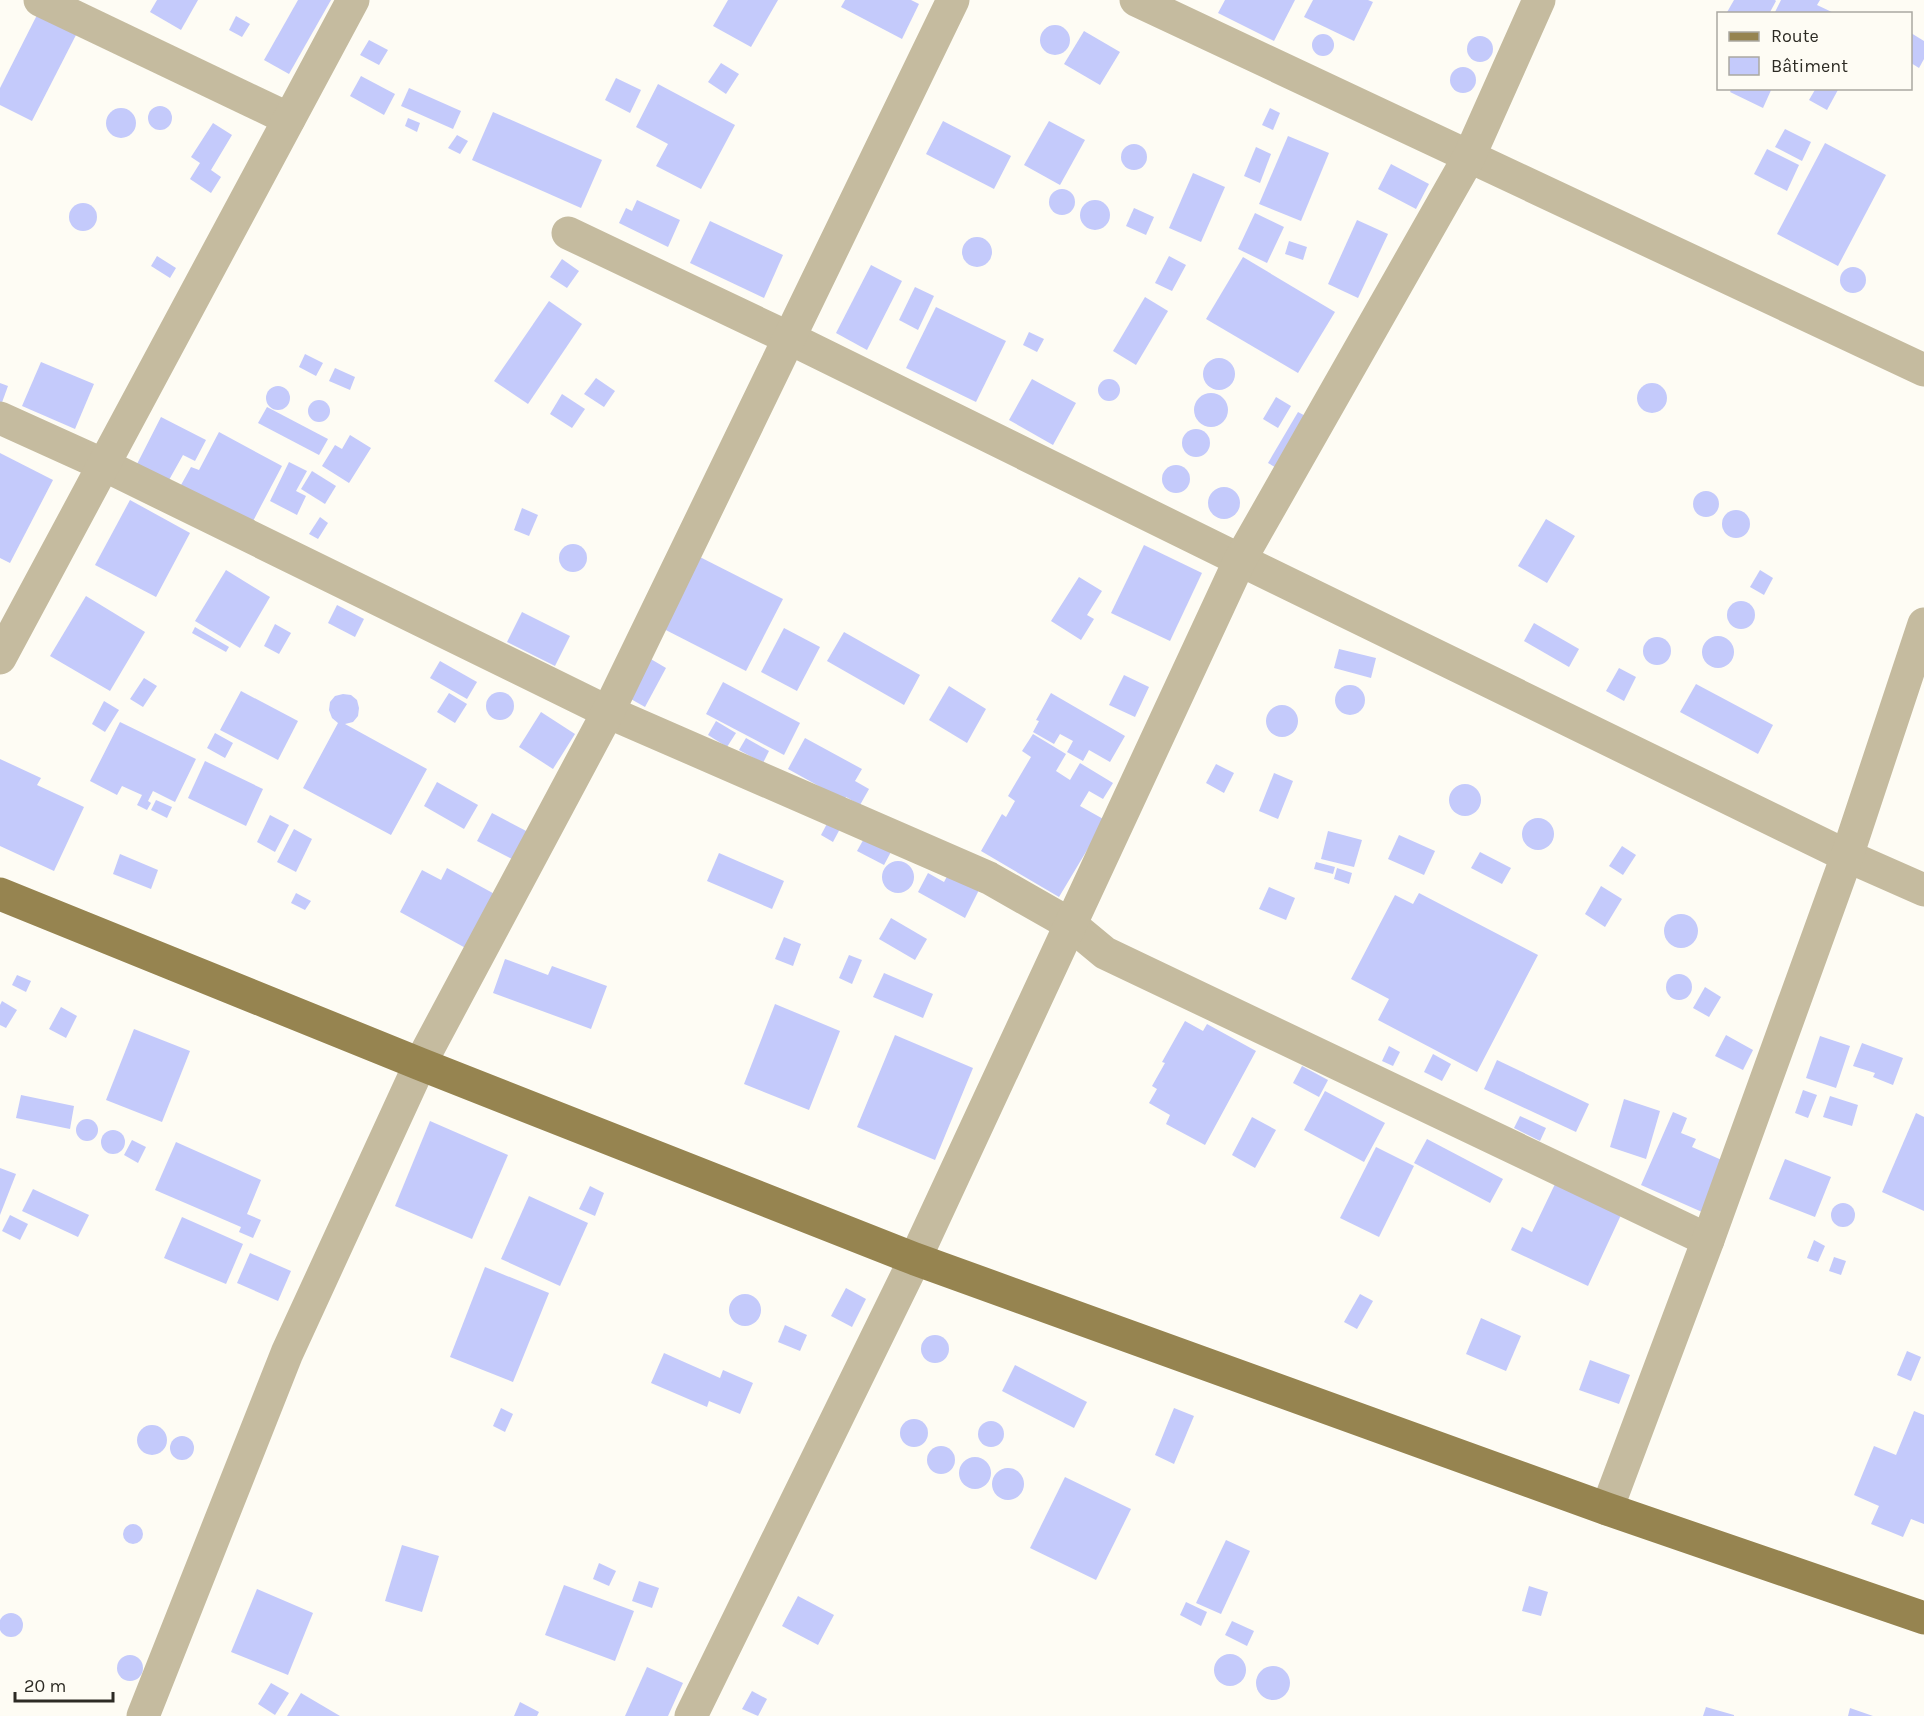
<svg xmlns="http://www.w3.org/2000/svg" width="1924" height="1716" font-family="Karla,sans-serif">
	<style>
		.building { fill: #c4cafb }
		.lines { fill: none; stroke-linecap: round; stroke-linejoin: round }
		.minor { stroke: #c5bb9f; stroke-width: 33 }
		.major { stroke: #968450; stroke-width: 33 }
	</style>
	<rect width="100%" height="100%" fill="#fefcf4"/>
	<!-- building -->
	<g class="building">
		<path d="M157 0H198L181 30 150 12Z"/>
		<path d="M298 0H331L289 74 264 60Z"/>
		<path d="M728 0H778L751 47 713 26Z"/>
		<path d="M845 0H911L919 4 902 39 841 7Z"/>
		<path d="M1225 0H1295L1274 41 1218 13Z"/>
		<path d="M1313 0H1368L1373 2 1354 41 1304 17Z"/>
		<path d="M1734 0H1775L1776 1 1769 14H1726Z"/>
		<path d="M1781 0H1820L1817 5 1836 14H1774Z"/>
		<path d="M37 15 76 35 32 121 0 105V88Z"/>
		<path d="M236 16 250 24 242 37 229 30Z"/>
		<circle cx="1055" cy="40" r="15"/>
		<path d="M1084 31 1120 52 1100 85 1064 64Z"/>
		<path d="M1911 33 1924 41V59L1919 68 1911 63Z"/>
		<circle cx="1323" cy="45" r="11"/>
		<circle cx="1480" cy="49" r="13"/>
		<path d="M369 40 388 50 379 65 360 55Z"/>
		<path d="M721 63 739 74 726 94 708 82Z"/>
		<circle cx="1463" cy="80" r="13"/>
		<path d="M361 76 395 94 384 115 350 96Z"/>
		<path d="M616 78 641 90 630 113 605 100Z"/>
		<path d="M658 84 735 125 701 189 656 166 668 144 636 127Z"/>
		<path d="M409 88 461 111 453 129 401 106Z"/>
		<path d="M1732 88H1772L1763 108 1730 92Z"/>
		<path d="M1816 88H1839L1827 110 1809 100Z"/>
		<circle cx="160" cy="118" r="12"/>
		<path d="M1270 108 1280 113 1273 130 1262 125Z"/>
		<circle cx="121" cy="123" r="15"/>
		<path d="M493 112 602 160 581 208 472 160Z"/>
		<path d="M408 118 420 123 417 132 405 126Z"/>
		<path d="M943 121 1011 156 994 189 926 154Z"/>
		<path d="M1049 121 1085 140 1060 185 1024 165Z"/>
		<path d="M213 123 232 135 211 170 221 177 211 193 190 179 200 163 191 157Z"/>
		<path d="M1785 129 1811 142 1802 161 1775 147Z"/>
		<path d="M457 135 468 141 460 154 448 148Z"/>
		<path d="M1288 136 1329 153 1301 221 1259 204Z"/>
		<path d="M1825 143 1886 175 1838 266 1777 234Z"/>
		<circle cx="1134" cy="157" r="13"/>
		<path d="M1256 147 1271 154 1260 183 1244 176Z"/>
		<path d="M1767 149 1799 165 1787 191 1754 174Z"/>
		<path d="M1391 164 1429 184 1416 209 1378 189Z"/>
		<path d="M1193 173 1225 187 1201 242 1169 228Z"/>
		<circle cx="1062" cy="202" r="13"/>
		<path d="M637 200 680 220 668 247 619 223 626 208 632 211Z"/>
		<circle cx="1095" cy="215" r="15"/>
		<circle cx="83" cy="217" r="14"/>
		<path d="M1134 208 1154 217 1146 235 1126 226Z"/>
		<path d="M1255 213 1284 227 1267 263 1238 249Z"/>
		<path d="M1357 220 1388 234 1358 298 1328 284Z"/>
		<path d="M710 221 783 255 764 298 690 263Z"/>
		<circle cx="977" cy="252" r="15"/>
		<path d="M1289 241 1307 247 1303 260 1285 254Z"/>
		<path d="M157 256 176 268 170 278 151 266Z"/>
		<path d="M1169 256 1186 265 1172 291 1155 283Z"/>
		<path d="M1243 257 1335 312 1298 373 1206 319Z"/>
		<path d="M562 259 579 271 567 288 550 277Z"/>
		<path d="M871 265 902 281 867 350 836 333Z"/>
		<circle cx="1853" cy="280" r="13"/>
		<path d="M915 287 934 296 918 330 899 320Z"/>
		<path d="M1145 297 1168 311 1136 365 1113 351Z"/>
		<path d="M549 301 582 324 528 404 494 381Z"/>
		<path d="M936 307 1006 341 976 402 906 368Z"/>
		<path d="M1029 332 1044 339 1037 352 1023 345Z"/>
		<path d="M305 354 323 363 316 376 299 367Z"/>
		<circle cx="1219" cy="374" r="16"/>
		<path d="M41 362 94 384 75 429 22 406Z"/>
		<path d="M335 368 355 377 350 390 329 381Z"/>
		<path d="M596 378 615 391 604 407 584 394Z"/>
		<path d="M1032 379 1076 403 1053 445 1009 420Z"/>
		<circle cx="1109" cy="390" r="11"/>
		<path d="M0 383 8 386 0 408Z"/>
		<circle cx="1652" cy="398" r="15"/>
		<circle cx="278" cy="398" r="12"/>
		<circle cx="1211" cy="410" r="17"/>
		<path d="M562 394 585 409 572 428 550 414Z"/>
		<path d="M1276 397 1291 406 1278 428 1263 419Z"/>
		<circle cx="319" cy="411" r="11"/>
		<path d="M267 407 328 439 319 455 258 423Z"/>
		<path d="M1298 412 1315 421 1285 473 1268 463Z"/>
		<path d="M161 417 206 440 195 461 183 455 169 480 137 464Z"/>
		<circle cx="1196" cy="443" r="14"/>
		<path d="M219 432 282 466 252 523 181 485 191 467 199 470Z"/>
		<path d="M350 435 371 448 349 483 322 466 335 445 342 449Z"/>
		<path d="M0 453 53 480 10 563 0 558Z"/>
		<path d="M289 462 307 471 296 491 306 496 297 515 270 501Z"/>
		<circle cx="1176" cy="479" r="14"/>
		<path d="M312 471 336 486 325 504 301 489Z"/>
		<circle cx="1224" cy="503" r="16"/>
		<circle cx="1706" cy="504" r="13"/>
		<path d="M130 500 190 533 156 597 95 565Z"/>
		<path d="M522 508 538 515 529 536 514 530Z"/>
		<circle cx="1736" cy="524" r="14"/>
		<path d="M320 517 328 523 318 539 309 534Z"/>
		<path d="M1546 519 1575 536 1547 583 1518 566Z"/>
		<circle cx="573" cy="558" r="14"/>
		<path d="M1144 545 1202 573 1170 641 1111 613Z"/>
		<path d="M692 553 783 599 746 671 656 625Z"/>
		<path d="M226 570 270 597 240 648 195 621Z"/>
		<path d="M1760 570 1773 578 1764 595 1750 587Z"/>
		<path d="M1079 577 1102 591 1087 615 1094 619 1081 640 1051 621Z"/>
		<path d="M86 596 145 632 110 691 50 656Z"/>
		<circle cx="1741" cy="615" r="14"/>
		<path d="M337 605 364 619 355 637 328 623Z"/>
		<path d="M522 612 570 636 555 666 507 642Z"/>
		<path d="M1534 623 1579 649 1569 667 1524 641Z"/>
		<path d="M275 624 291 633 279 654 264 646Z"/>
		<path d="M195 627 229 647 226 652 192 633Z"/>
		<path d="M784 628 820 647 797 691 761 672Z"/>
		<path d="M844 632 920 675 904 705 827 661Z"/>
		<circle cx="1718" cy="652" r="16"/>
		<circle cx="1657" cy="651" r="14"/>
		<path d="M1339 649 1376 658 1371 678 1334 668Z"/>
		<path d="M644 655 666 668 645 707 622 694Z"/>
		<path d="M440 661 477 682 467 699 430 678Z"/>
		<path d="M1619 668 1636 677 1624 701 1606 691Z"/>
		<path d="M1124 675 1149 687 1135 717 1109 705Z"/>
		<path d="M144 678 157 686 143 707 130 699Z"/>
		<path d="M723 682 800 723 784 755 706 714Z"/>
		<path d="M1696 684 1773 725 1758 754 1680 712Z"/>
		<circle cx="1350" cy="700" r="15"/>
		<path d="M949 686 986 709 967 743 929 720Z"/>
		<path d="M241 691 298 721 278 760 220 730Z"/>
		<circle cx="500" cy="706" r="14"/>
		<path d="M449 693 467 704 455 723 437 712Z"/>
		<path d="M1051 693 1125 736 1110 762 1089 750 1083 761 1067 752 1073 741 1060 734 1054 744 1033 732 1039 721 1036 720Z"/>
		<path d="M343 694 351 695 357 700 359 708 358 716 353 722 345 724 427 769 391 835 303 788 338 723 332 718 329 710 330 702 335 696Z"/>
		<path d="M104 701 119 710 105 732 92 724Z"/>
		<circle cx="1282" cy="721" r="16"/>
		<path d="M541 712 575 734 553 769 519 747Z"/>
		<path d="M716 721 736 733 727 747 708 735Z"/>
		<path d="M120 722 196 759 175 802 153 791 148 801 151 803 147 810 137 805 142 795 122 786 117 795 90 781Z"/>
		<path d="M215 733 233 743 225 758 207 748Z"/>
		<path d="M1033 734 1066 754 1056 771 1070 780 1080 763 1113 783 1103 799 1089 791 1080 806 1105 820 1059 897 981 851 1002 814 1006 817 1015 801 1008 796 1031 757 1022 751Z"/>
		<path d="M746 738 769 751 763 763 739 750Z"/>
		<path d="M805 738 862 769 855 781 869 789 860 805 846 797 844 800 788 769Z"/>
		<path d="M0 759 41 778 37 785 84 807 54 871 0 846Z"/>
		<path d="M205 761 263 789 246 826 188 798Z"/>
		<path d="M1216 764 1234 773 1224 793 1206 783Z"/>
		<path d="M1274 773 1293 781 1278 819 1259 811Z"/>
		<path d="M437 782 478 805 464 829 424 806Z"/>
		<circle cx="1465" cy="800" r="16"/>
		<path d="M156 800 172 807 167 818 151 810Z"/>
		<path d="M492 813 530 833 516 861 477 841Z"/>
		<path d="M270 815 289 825 275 852 257 842Z"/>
		<path d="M830 818 842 825 833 842 821 835Z"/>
		<circle cx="1538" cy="834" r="16"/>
		<path d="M294 829 312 839 296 872 277 862Z"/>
		<path d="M1328 831 1362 840 1354 867 1321 859Z"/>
		<path d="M866 835 892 850 884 865 857 851Z"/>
		<path d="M1399 835 1435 851 1424 875 1388 859Z"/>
		<path d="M1622 846 1636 855 1623 875 1609 866Z"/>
		<path d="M1480 852 1511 868 1502 884 1471 868Z"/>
		<path d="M719 853 784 881 772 909 707 881Z"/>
		<path d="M120 854 158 870 151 889 113 874Z"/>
		<circle cx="898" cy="877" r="16"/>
		<path d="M1316 862 1335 867 1333 874 1314 869Z"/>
		<path d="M447 868 500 897 471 951 400 912 422 870 441 880Z"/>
		<path d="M1337 868 1352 873 1349 884 1334 879Z"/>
		<path d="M950 871 980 888 965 918 918 892 928 873 944 882Z"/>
		<path d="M1601 886 1622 899 1605 927 1585 914Z"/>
		<path d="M1269 887 1295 898 1286 920 1259 909Z"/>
		<path d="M296 893 311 901 305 910 291 903Z"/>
		<path d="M1419 893 1538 955 1477 1072 1378 1020 1389 999 1351 979 1395 895 1413 904Z"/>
		<circle cx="1681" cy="931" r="17"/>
		<path d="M891 918 927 939 915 960 879 939Z"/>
		<path d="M784 937 801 944 793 966 775 959Z"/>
		<path d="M849 955 862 960 852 984 839 978Z"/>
		<path d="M505 959 548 975 552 966 607 986 591 1029 493 993Z"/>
		<path d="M884 973 933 994 923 1018 873 997Z"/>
		<circle cx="1679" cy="987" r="13"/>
		<path d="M17 975 31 981 26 992 12 985Z"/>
		<path d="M1705 987 1721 997 1709 1017 1693 1008Z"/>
		<path d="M2 1001 17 1010 6 1028 0 1025V1005Z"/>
		<path d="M775 1004 840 1031 809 1110 744 1084Z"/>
		<path d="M61 1007 77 1016 66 1038 49 1029Z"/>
		<path d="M1185 1021 1203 1031 1207 1024 1256 1051 1205 1145 1166 1124 1170 1115 1149 1103 1157 1089 1152 1086 1165 1063 1162 1062Z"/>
		<path d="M134 1029 190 1051 162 1122 106 1100Z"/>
		<path d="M895 1035 973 1068 935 1160 857 1127Z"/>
		<path d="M1726 1035 1753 1050 1743 1070 1715 1056Z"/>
		<path d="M1820 1036 1850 1046 1836 1088 1806 1078Z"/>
		<path d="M1862 1043 1903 1058 1893 1085 1873 1077 1875 1073 1853 1066Z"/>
		<path d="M1389 1046 1400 1052 1393 1066 1382 1061Z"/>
		<path d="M1433 1054 1451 1064 1442 1081 1424 1072Z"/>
		<path d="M1497 1060 1589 1104 1576 1132 1484 1089Z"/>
		<path d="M1302 1066 1328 1080 1319 1097 1293 1083Z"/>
		<path d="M1803 1090 1817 1095 1808 1118 1795 1113Z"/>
		<path d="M1325 1091 1385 1123 1364 1162 1304 1130Z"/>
		<path d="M21 1095 74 1106 70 1129 16 1118Z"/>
		<path d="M1830 1096 1858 1105 1852 1126 1823 1117Z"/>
		<path d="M1624 1099 1660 1111 1646 1159 1610 1147Z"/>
		<path d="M1673 1112 1687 1118 1681 1133 1696 1139 1692 1147 1724 1161 1702 1212 1641 1185Z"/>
		<path d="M1916 1113 1924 1117V1211L1882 1192Z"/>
		<path d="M1520 1116 1546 1128 1540 1141 1514 1128Z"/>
		<path d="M1252 1117 1276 1130 1255 1168 1232 1155Z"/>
		<circle cx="87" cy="1130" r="11"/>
		<path d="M430 1121 508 1155 472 1239 395 1206Z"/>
		<circle cx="113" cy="1142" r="12"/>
		<path d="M1427 1139 1503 1179 1490 1203 1414 1163Z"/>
		<path d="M132 1140 146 1147 138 1163 124 1155Z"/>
		<path d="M176 1142 261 1180 247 1214 261 1220 253 1238 239 1232 241 1227 155 1190Z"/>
		<path d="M1376 1147 1414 1166 1379 1237 1340 1218Z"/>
		<path d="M1785 1159 1831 1177 1815 1217 1769 1199Z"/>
		<path d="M0 1168 16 1174 0 1215Z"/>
		<path d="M1555 1184 1621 1215 1588 1286 1511 1250 1522 1227 1532 1232Z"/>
		<path d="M590 1186 604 1193 595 1216 579 1209Z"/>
		<path d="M33 1189 89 1215 78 1237 22 1211Z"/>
		<path d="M529 1196 588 1223 560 1286 501 1259Z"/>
		<circle cx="1843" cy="1215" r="12"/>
		<path d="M10 1215 28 1224 20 1240 2 1231Z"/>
		<path d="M182 1217 243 1244 226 1284 164 1258Z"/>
		<path d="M1814 1240 1825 1246 1818 1262 1807 1258Z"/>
		<path d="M250 1253 291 1271 278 1301 237 1283Z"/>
		<path d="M1834 1257 1846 1261 1841 1275 1829 1271Z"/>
		<path d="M485 1267 549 1293 513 1382 450 1357Z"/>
		<path d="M846 1288 866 1299 852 1327 831 1316Z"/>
		<circle cx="745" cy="1310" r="16"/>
		<path d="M1360 1294 1373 1301 1357 1329 1344 1322Z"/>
		<path d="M1481 1318 1521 1336 1506 1371 1466 1354Z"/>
		<path d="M785 1325 807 1335 800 1351 778 1342Z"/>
		<circle cx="935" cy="1349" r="14"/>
		<path d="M1907 1351 1921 1357 1911 1381 1897 1375Z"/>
		<path d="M664 1353 720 1378 723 1370 753 1383 740 1414 709 1401 707 1407 651 1383Z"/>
		<path d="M1590 1360 1630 1375 1619 1404 1579 1390Z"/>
		<path d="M1015 1365 1087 1402 1074 1428 1002 1391Z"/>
		<path d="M501 1408 513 1414 505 1432 493 1426Z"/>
		<path d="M1174 1408 1194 1416 1174 1464 1155 1455Z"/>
		<path d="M1914 1411 1924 1415V1524L1911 1519 1903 1537 1871 1524 1879 1506 1854 1495 1874 1446 1896 1455Z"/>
		<circle cx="914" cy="1433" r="14"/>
		<circle cx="991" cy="1434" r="13"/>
		<circle cx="152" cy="1440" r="15"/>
		<circle cx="182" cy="1448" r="12"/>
		<circle cx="941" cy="1460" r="14"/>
		<circle cx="975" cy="1473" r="16"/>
		<circle cx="1008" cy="1484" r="16"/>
		<path d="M1065 1477 1131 1509 1096 1580 1030 1548Z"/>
		<circle cx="133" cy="1534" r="10"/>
		<path d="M1226 1540 1250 1551 1221 1614 1196 1603Z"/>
		<path d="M402 1545 439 1556 422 1612 385 1601Z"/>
		<path d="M599 1563 616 1571 609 1586 593 1579Z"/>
		<path d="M639 1581 659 1588 652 1608 632 1601Z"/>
		<path d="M564 1585 634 1611 615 1661 545 1635Z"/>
		<path d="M1529 1586 1548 1592 1541 1616 1522 1611Z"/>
		<path d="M257 1589 313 1613 288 1675 231 1652Z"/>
		<path d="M798 1596 834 1615 818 1645 782 1626Z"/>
		<path d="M1186 1602 1207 1612 1201 1626 1180 1615Z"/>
		<circle cx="11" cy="1625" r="12"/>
		<path d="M1232 1621 1254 1631 1247 1646 1225 1635Z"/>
		<circle cx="1230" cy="1670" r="16"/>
		<circle cx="130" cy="1668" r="13"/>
		<circle cx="1273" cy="1683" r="17"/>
		<path d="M647 1667 683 1683 668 1716H625Z"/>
		<path d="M271 1683 289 1693 275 1715 258 1704Z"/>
		<path d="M752 1691 767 1699 758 1716 742 1709Z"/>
		<path d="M301 1693 340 1716H287Z"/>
		<path d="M520 1702 539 1712 537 1716H514Z"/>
		<path d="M1706 1707 1734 1715V1716H1703Z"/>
		<path d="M1850 1708 1873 1716H1848Z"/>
	</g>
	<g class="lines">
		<!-- minor -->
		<g class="minor">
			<path d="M40 0 289 119"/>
			<path d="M1136 0 1924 370"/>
			<path d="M568 233 789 338 1240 560 1847 856 1924 890"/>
			<path d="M0 418 104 465 608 712 989 878 1070 924 1105 953 1708 1240"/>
			<path d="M0 658 353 0"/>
			<path d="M1607 1509 1708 1240 1847 856 1924 624"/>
			<path d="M143 1716 287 1353 420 1064 608 712 953 0"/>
			<path d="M691 1716 915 1259 1240 560 1469 157 1539 0"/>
		</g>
		<!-- major -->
		<path class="major" d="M0 894 420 1064 915 1259 1607 1509 1924 1618"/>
	</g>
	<!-- legend -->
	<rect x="1717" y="12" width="195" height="78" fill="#fefcf4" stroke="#aaa8a1" stroke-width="1.5"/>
	<rect x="1729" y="32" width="30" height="9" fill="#968450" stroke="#aaa8a1" stroke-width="1.5"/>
	<text x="1771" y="42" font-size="18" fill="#2d2b24">Route</text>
	<rect x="1729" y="57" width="30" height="18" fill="#c4cafb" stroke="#aaa8a1" stroke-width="1.5"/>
	<text x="1771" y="72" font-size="18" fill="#2d2b24">Bâtiment</text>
	<!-- scale -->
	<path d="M15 1692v9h98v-9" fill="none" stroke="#2d2b24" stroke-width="3"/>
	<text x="24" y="1692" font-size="18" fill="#2d2b24" stroke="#fefcf4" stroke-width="4.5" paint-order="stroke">20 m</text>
</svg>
